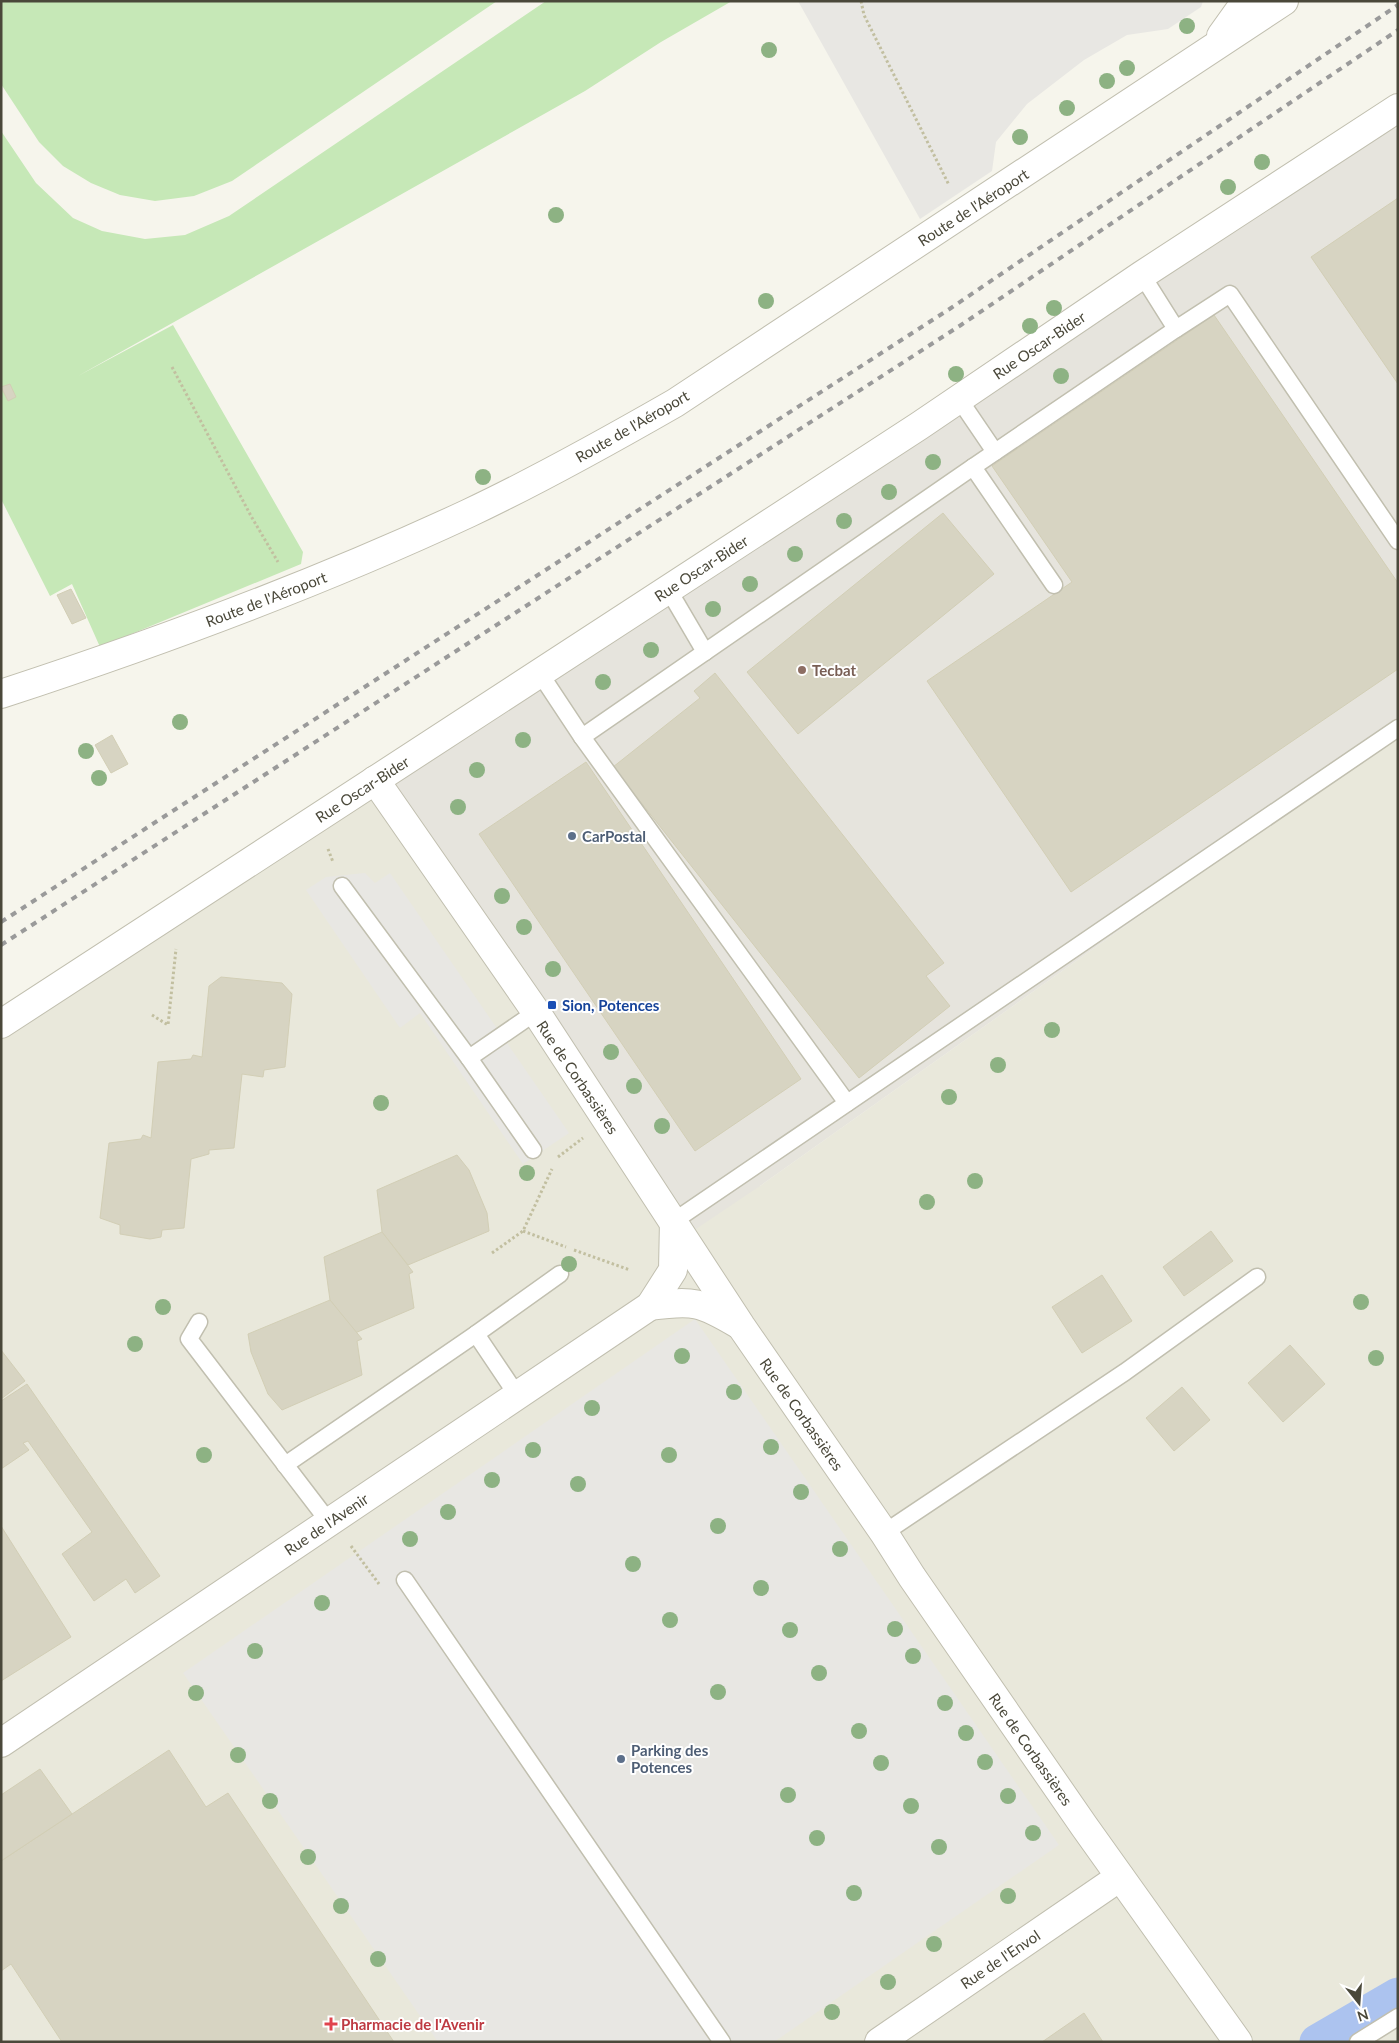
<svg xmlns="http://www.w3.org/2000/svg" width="1399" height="2043" font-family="Lato,sans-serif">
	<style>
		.residential { fill: #e9e8db }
		.industrial { fill: #e6e4dd }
		.green { fill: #c6e8b7 }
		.parking { fill: #e8e7e3 }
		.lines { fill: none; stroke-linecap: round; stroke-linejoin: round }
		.canal { stroke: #acc3ef; stroke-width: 35 }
		.building { fill: #d7d4c2; stroke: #d2ceb5 }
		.lane-casing { stroke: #c1bfaf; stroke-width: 19 }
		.street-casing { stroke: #c1bfaf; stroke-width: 30 }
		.path { stroke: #c2bfa0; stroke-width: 3; stroke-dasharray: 2.5 2.5; stroke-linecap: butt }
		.lane { stroke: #fff; stroke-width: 16 }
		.street { stroke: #fff; stroke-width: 28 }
		.rail { stroke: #9a9a9a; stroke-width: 4; stroke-dasharray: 6 6; stroke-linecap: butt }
		.tree { fill: #8db283 }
		.education-dot { fill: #8d6e63; stroke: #fff; stroke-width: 2 }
		.service-dot { fill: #5c6f8a; stroke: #fff; stroke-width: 2 }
		.transit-dot { fill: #1a4fb4; stroke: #fff; stroke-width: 2 }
		.health-dot { fill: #e0444e; stroke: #fff; stroke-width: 2 }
		.labels { text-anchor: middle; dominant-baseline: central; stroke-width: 4; stroke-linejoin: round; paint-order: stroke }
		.street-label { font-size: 15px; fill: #4a483a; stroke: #fff }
		.education-label { font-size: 15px; font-weight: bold; fill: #785e54; stroke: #fff; text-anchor: start }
		.service-label { font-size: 15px; font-weight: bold; fill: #4e5e75; stroke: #fff; text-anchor: start }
		.transit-label { font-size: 15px; font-weight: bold; fill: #164399; stroke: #fff; text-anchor: start }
		.health-label { font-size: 15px; font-weight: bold; fill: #be3a42; stroke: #fff; text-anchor: start }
	</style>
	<rect width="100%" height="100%" fill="#f6f5ec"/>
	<!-- residential -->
	<path class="residential" d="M1398 732V2042H1V1024L375 780 760 1186Z"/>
	<!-- industrial -->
	<path class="industrial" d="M1387 115 1398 132V732L760 1186 684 1237 375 780Z"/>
	<!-- green -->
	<g class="green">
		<path d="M1 1H497L232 181 194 196 155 201 120 195 91 183 63 166 39 142 1 84Z"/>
		<path d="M546 1H732L661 42 585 91 78 376 173 325 303 552 301 564 100 647 72 584 50 596 1 499V131L36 183 73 218 102 231 145 239 185 235 229 216Z"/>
	</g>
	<!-- parking -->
	<g class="parking">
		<path d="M798 1H1203L1201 7 1168 29 1127 35 1084 60 1027 104 996 142 992 171 920 219Z"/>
		<path d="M365 873 375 883 390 873 569 1133 523 1164 420 1013 400 1028 306 890 326 877Z"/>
		<path d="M695 1319 1059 1845 774 2042H438L183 1673Z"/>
	</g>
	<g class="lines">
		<!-- canal -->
		<path class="canal" d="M1317 2042 1398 1995"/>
	</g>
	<!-- building -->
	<g class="building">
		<path d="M1398 198V384L1311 257Z"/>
		<path d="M1214 315 1398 583V669L1071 892 927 681 1072 582 992 466Z"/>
		<path d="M10 384 16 397 8 401 1 387Z"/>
		<path d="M943 513 994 574 798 734 747 672Z"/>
		<path d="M71 589 86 618 72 624 57 595Z"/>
		<path d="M715 673 944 963 926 976 950 1006 859 1078 613 767 700 698 694 691Z"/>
		<path d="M112 735 128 764 111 773 95 745Z"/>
		<path d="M586 762 801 1079 695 1151 479 834Z"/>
		<path d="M221 977 282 983 292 994 285 1067 264 1070 263 1077 242 1074 234 1148 209 1150V1154L191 1159 184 1228 162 1230 161 1237 150 1239 120 1234V1225L100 1218 109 1143 141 1139 143 1135 151 1138 158 1062 191 1059 193 1055 202 1057 209 986Z"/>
		<path d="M457 1155 469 1170 487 1213 489 1231 408 1265 382 1232 377 1190Z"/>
		<path d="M1211 1231 1233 1261 1184 1296 1163 1267Z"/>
		<path d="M382 1232 413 1272 409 1274 414 1308 355 1333 330 1300 324 1257Z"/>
		<path d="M1102 1275 1132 1321 1082 1353 1052 1307Z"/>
		<path d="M330 1300 362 1339 357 1341 362 1375 282 1410 268 1394 251 1352 248 1334Z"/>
		<path d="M1290 1345 1325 1384 1283 1422 1248 1383Z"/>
		<path d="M1 1350 25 1381 1 1399Z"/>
		<path d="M27 1384 160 1576 135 1593 126 1579 94 1601 62 1554 92 1532 28 1441 23 1443 29 1450 1 1469V1401Z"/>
		<path d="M1182 1387 1210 1420 1174 1451 1146 1418Z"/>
		<path d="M1 1526 71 1637 1 1681Z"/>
		<path d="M169 1750 206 1807 228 1793 394 2042H62L11 1964 1 1971V1861Z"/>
		<path d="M40 1769 72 1814 1 1861V1795Z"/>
		<path d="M1084 2013 1103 2042H1042Z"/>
	</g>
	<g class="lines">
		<!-- lane casing -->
		<g class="lane-casing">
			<g id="lane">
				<path d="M1142 275 1176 329 1230 294 1398 541"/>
				<path d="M959 399 995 452"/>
				<path d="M1054 585 973 467 1176 329"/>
				<path d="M668 589 705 652"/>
				<path d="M539 672 582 737 847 1103"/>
				<path d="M582 737 973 467"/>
				<path d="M342 886 469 1058"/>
				<path d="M533 1150 469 1058 536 1012"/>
				<path d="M674 1221 1398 728"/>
				<path d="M199 1322 189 1339 329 1522"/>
				<path d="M517 1395 476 1334 560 1274"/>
				<path d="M285 1465 476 1334"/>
				<path d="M884 1533 1125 1372 1257 1277"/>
				<path d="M405 1580 722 2042"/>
				<path d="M1358 2042 1398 2017"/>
			</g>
		</g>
		<!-- street casing -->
		<g class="street-casing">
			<g id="street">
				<path d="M1221 36 1246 1"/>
				<path d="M1 694C160 642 317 584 469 513 539 480 607 442 675 403L1284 1"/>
				<path d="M375 780 536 1012 741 1326 884 1533 912 1577 1084 1826 1238 2042"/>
				<path d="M1 1024 919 426 1142 275 1398 108"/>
				<path d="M650 1306C694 1300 701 1302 738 1324"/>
				<path d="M1 1743 650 1306 673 1270 674 1221"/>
				<path d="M879 2042 1120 1877"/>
			</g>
		</g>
		<!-- path -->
		<g class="path">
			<path d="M861 1 864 15 949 185"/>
			<path d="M172 367 251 516 278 562"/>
			<path d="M328 849 333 862"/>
			<path d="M152 1015 168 1025 176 949"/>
			<path d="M558 1157 583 1138"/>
			<path d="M523 1231 566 1247"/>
			<path d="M574 1250 630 1270"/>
			<path d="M492 1253 523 1231 552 1169"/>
			<path d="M351 1546 379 1584"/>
		</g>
		<!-- lane -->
		<use href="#lane" class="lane"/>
		<!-- street -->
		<use href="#street" class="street"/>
		<!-- rail -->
		<g class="rail">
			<path d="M1 922 951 308 1398 5"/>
			<path d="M1 945 961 325 1398 30"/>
		</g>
	</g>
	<!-- trees -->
	<g class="tree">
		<circle cx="1187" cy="26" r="8"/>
		<circle cx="769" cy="50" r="8"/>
		<circle cx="1127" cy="68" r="8"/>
		<circle cx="1107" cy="81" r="8"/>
		<circle cx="1067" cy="108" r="8"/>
		<circle cx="1020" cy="137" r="8"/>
		<circle cx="1262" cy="162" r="8"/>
		<circle cx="1228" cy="187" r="8"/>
		<circle cx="556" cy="215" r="8"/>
		<circle cx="766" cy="301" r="8"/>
		<circle cx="1054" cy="308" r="8"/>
		<circle cx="1030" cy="326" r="8"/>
		<circle cx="956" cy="374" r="8"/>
		<circle cx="1061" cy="376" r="8"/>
		<circle cx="933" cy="462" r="8"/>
		<circle cx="483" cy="477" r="8"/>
		<circle cx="889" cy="492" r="8"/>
		<circle cx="844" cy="521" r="8"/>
		<circle cx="795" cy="554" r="8"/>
		<circle cx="750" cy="584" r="8"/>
		<circle cx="713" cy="609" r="8"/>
		<circle cx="651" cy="650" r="8"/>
		<circle cx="603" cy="682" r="8"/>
		<circle cx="180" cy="722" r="8"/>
		<circle cx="523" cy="740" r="8"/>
		<circle cx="86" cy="751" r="8"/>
		<circle cx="477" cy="770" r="8"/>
		<circle cx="99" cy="778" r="8"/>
		<circle cx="458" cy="807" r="8"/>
		<circle cx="502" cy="896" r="8"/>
		<circle cx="524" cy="927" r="8"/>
		<circle cx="553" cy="969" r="8"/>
		<circle cx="1052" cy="1030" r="8"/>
		<circle cx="611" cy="1052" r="8"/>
		<circle cx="998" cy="1065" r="8"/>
		<circle cx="634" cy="1086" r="8"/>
		<circle cx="949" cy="1097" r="8"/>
		<circle cx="381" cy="1103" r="8"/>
		<circle cx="662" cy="1126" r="8"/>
		<circle cx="527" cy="1173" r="8"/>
		<circle cx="975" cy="1181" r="8"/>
		<circle cx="927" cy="1202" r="8"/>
		<circle cx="569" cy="1264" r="8"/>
		<circle cx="1361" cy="1302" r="8"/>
		<circle cx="163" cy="1307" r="8"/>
		<circle cx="135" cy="1344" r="8"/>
		<circle cx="682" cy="1356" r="8"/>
		<circle cx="1376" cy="1358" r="8"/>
		<circle cx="734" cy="1392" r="8"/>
		<circle cx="592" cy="1408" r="8"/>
		<circle cx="771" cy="1447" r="8"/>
		<circle cx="533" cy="1450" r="8"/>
		<circle cx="204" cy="1455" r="8"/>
		<circle cx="669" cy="1455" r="8"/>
		<circle cx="492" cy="1480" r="8"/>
		<circle cx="578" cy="1484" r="8"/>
		<circle cx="801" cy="1492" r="8"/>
		<circle cx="448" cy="1512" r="8"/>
		<circle cx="718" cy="1526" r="8"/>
		<circle cx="410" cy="1539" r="8"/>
		<circle cx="840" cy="1549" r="8"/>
		<circle cx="633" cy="1564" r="8"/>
		<circle cx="761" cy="1588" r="8"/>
		<circle cx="322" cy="1603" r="8"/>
		<circle cx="670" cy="1620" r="8"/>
		<circle cx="895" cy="1629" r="8"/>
		<circle cx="790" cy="1630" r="8"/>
		<circle cx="255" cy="1651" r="8"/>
		<circle cx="913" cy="1656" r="8"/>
		<circle cx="819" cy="1673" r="8"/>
		<circle cx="718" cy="1692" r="8"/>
		<circle cx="196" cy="1693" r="8"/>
		<circle cx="945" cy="1703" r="8"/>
		<circle cx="859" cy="1731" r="8"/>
		<circle cx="966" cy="1733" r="8"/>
		<circle cx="238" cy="1755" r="8"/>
		<circle cx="985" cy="1762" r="8"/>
		<circle cx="881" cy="1763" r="8"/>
		<circle cx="788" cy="1795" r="8"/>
		<circle cx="1008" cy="1796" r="8"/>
		<circle cx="270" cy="1801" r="8"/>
		<circle cx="911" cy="1806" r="8"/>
		<circle cx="1033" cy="1833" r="8"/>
		<circle cx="817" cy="1838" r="8"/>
		<circle cx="939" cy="1847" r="8"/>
		<circle cx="308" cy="1857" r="8"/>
		<circle cx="854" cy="1893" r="8"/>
		<circle cx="1008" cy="1896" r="8"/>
		<circle cx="341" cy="1906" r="8"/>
		<circle cx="934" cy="1944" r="8"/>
		<circle cx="378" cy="1959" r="8"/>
		<circle cx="888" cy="1982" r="8"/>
		<circle cx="832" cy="2012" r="8"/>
	</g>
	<!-- markers -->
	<circle class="education-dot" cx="802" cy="670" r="5"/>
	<g class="service-dot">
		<circle cx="572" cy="836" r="5"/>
		<circle cx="621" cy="1759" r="5"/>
	</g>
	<rect class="transit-dot" x="547" y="1000" width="10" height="10" rx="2.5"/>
	<path class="health-dot" d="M328.5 2016.5h5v5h5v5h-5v5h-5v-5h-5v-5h5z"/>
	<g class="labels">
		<!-- street labels -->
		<g class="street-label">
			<text transform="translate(973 207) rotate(-33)">Route de l'Aéroport</text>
			<text transform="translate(1039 345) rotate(-34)">Rue Oscar-Bider</text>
			<text transform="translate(632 426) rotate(-30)">Route de l'Aéroport</text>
			<text transform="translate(701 568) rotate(-33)">Rue Oscar-Bider</text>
			<text transform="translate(266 599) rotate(-21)">Route de l'Aéroport</text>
			<text transform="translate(362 789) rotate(-33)">Rue Oscar-Bider</text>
			<text transform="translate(578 1077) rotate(56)">Rue de Corbassières</text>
			<text transform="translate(802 1414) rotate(55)">Rue de Corbassières</text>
			<text transform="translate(326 1524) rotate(-34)">Rue de l'Avenir</text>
			<text transform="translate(1031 1749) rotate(55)">Rue de Corbassières</text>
			<text transform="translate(1000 1959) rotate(-34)">Rue de l'Envol</text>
		</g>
		<!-- education labels -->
		<g class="education-label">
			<text x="812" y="670">Tecbat</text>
		</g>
		<!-- service labels -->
		<g class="service-label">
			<text x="582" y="836">CarPostal</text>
			<text x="631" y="1750">Parking des<tspan x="631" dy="17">Potences</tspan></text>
		</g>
		<!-- transit labels -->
		<g class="transit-label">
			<text x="562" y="1005">Sion, Potences</text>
		</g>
		<!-- health labels -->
		<g class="health-label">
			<text x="341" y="2024">Pharmacie de l'Avenir</text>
		</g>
	</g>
	<!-- border -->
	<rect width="1399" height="2043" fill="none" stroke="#4a483a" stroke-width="5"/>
	<!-- north arrow -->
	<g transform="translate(1359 2003) rotate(163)" stroke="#ffffff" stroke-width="4" paint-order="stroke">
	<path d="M0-4L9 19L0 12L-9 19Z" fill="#4a483a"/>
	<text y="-8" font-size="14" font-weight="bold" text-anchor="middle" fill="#4a483a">N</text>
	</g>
</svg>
